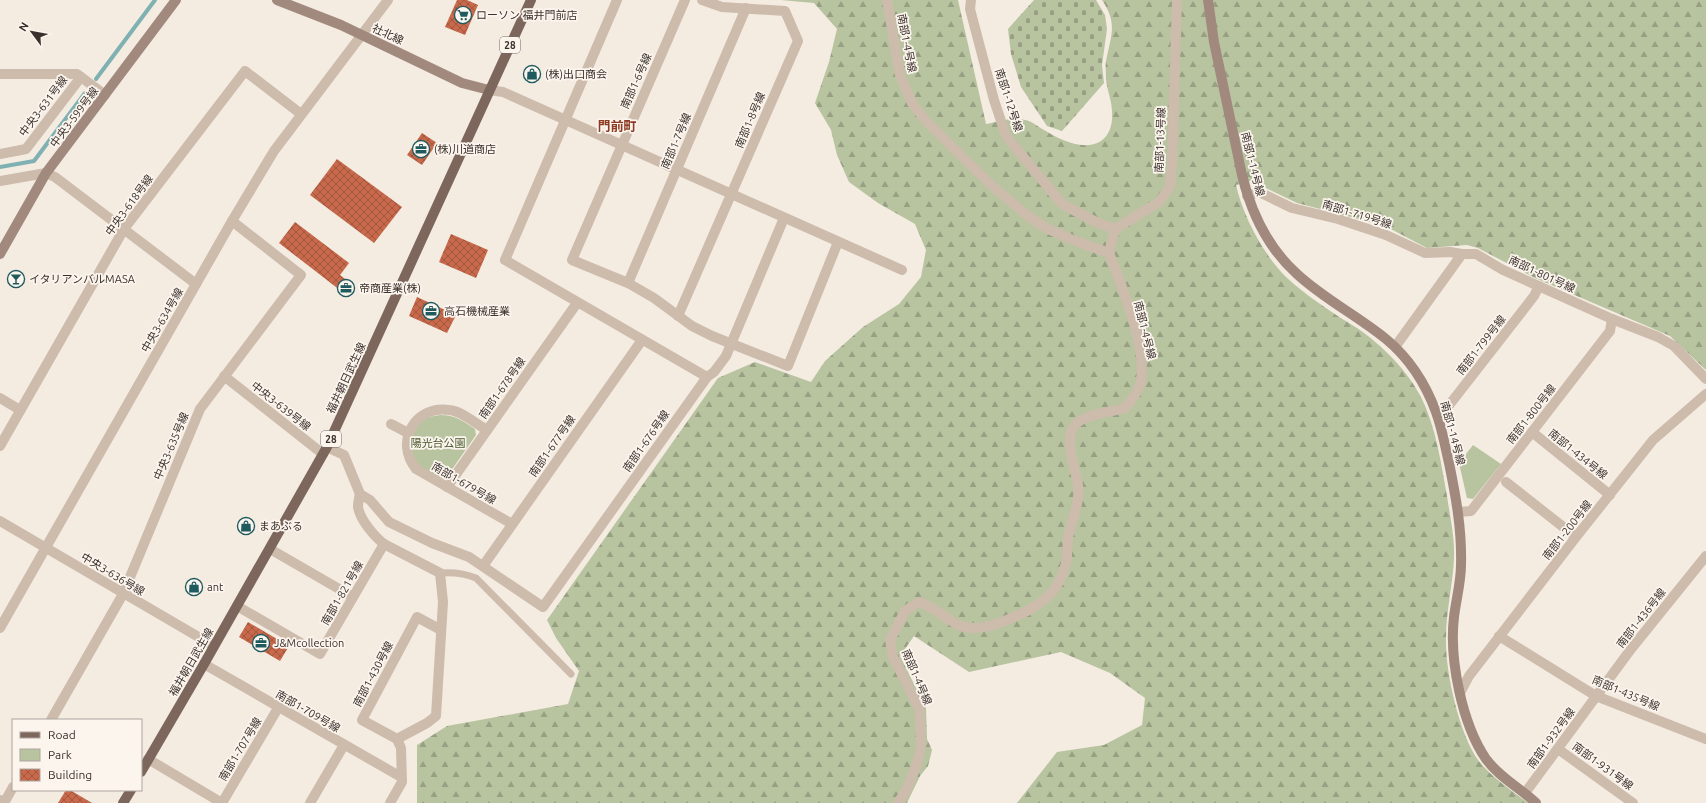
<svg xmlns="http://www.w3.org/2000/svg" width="1706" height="803" font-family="Ubuntu,'Noto Sans JP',sans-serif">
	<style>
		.green { fill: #b8c4a0 }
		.forest { fill: url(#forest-firs) }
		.cemetery { fill: url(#cemetery-stones) }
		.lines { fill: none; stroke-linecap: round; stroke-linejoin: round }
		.stream { stroke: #7fb0b2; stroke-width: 4 }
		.building { fill: url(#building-cross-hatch) }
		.lane { stroke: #cdbbac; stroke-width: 7 }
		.street { stroke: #cdbbac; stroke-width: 10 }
		.secondary { stroke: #a18a7d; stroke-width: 10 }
		.primary { stroke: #7d675c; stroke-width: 10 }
		.labels { text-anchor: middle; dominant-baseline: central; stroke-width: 3.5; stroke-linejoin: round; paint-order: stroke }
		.shield { fill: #fbf5ee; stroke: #756b66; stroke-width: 1 }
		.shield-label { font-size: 10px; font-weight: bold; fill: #3b302b }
		.poi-label { font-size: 11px; fill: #3b302b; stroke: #fbf5ee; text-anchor: start }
		.street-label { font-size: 11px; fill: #3b302b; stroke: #fbf5ee }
		.park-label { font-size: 11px; fill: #4a5a2e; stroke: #fbf5ee }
		.quarter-label { font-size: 13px; font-weight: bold; fill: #8c3b22; stroke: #fbf5ee }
	</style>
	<defs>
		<pattern id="forest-firs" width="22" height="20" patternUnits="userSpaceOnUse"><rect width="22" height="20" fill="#b8c4a0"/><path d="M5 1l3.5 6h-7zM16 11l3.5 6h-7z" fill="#97a083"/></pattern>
		<pattern id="cemetery-stones" width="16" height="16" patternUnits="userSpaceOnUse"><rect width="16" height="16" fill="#b8c4a0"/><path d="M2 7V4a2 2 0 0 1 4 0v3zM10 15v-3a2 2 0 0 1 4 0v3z" fill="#97a083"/></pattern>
		<pattern id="building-cross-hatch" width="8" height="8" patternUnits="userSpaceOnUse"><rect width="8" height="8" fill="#c8694b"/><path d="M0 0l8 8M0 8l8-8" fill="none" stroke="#a4573f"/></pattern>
	</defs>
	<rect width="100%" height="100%" fill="#f4ebe1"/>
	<!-- green -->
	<g class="green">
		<path d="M440 415C455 415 463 421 475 429L476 435 446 478H440C434 474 425 471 419 465 407 454 410 431 422 421 427 417 433 416 440 415Z"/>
		<path d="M1473 445 1501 464 1473 499 1467 498 1459 463Z"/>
	</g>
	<!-- forest -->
	<path class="forest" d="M781 0H958L986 124C998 122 1014 116 1025 120 1032 121 1038 127 1044 130 1059 139 1083 152 1101 141 1110 135 1113 123 1112 112 1112 101 1107 90 1106 79 1106 73 1105 66 1106 61 1111 35 1118 24 1102 0H1706V370L1670 336 1535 278 1478 248 1467 245 1427 248 1385 226 1297 203 1266 188 1254 180 1236 185C1243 216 1263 254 1286 277 1297 287 1311 298 1323 306 1334 314 1346 321 1357 328 1382 345 1407 370 1421 397 1436 427 1441 463 1447 496 1450 517 1455 537 1454 558 1453 584 1446 611 1446 638 1445 671 1459 733 1478 760 1491 777 1511 790 1528 803H1017L1057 752 1104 745 1142 725 1145 698 1110 673 1061 652 969 672 914 636 900 656 926 708 927 739 932 750 928 766 920 776 907 803H417V745L447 726 568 704 579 671 556 638 547 620 718 378 755 362 811 382 825 361 863 327 899 304 921 277 926 250 915 224 878 203 849 182 837 155 831 130 815 103 829 62 837 29 814 3Z"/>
	<!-- cemetery -->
	<path class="cemetery" d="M1034 0H1096L1105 15 1107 29 1102 65 1104 83 1062 131 1047 126 1021 87 1011 54 1008 29Z"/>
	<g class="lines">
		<!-- stream -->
		<g class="stream">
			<path d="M96 79 155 0"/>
			<path d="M0 167 34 161 85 93"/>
		</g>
	</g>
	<!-- building -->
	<g class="building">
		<path d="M457 0H467L478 5 465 35 445 27Z"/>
		<path d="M422 133 437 143 422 165 407 155Z"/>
		<path d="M337 159 402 207 374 243 310 195Z"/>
		<path d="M295 222 349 263 340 275 353 285 345 294 279 243Z"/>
		<path d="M451 234 488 250 476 278 439 262Z"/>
		<path d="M417 297 456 315 447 333 409 316Z"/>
		<path d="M248 622 289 646 280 661 239 637Z"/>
		<path d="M66 790H70L92 803H58Z"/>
	</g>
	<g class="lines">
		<!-- lane -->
		<path class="lane" d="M440 573C452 572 464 573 476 578L571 674"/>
		<!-- street -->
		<g class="street">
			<path d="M685 0 572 260 628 283 654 298 692 326 712 336 788 366 838 242"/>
			<path d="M887 0 900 75 912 103 926 121 989 183 1029 217 1048 229 1073 240 1109 253"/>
			<path d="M971 0 970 9 994 100 1006 136 1062 204 1096 222 1115 229"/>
			<path d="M0 74H77L105 95"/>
			<path d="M489 90 503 92 902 270"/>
			<path d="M0 154 26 149 81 77"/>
			<path d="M0 181 46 173 55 177 196 284"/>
			<path d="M1247 196 1259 192 1292 208 1338 219 1386 235 1425 253 1450 252 1462 254"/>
			<path d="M1109 253 1115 229 1159 202 1170 187 1172 164 1177 0"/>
			<path d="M628 283 746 8"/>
			<path d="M678 316 798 41 785 11 722 7 702 0"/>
			<path d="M1395 347 1462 254H1476L1503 270 1612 319 1658 337 1674 346 1706 379"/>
			<path d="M224 376 323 454"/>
			<path d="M707 377 714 372 726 356 784 218"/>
			<path d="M0 398 20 410"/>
			<path d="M1437 414 1450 404 1534 296 1539 286"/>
			<path d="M391 424 408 433"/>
			<path d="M487 430C476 424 462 411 449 410 415 405 394 442 416 469L512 524"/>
			<path d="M1532 432 1610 495"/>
			<path d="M0 446 124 229 245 71 301 114"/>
			<path d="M327 447 344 455 360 494 370 500 389 522 432 543 469 557 543 607 707 377 505 260 617 0"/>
			<path d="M1506 482 1576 537"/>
			<path d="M447 487 577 303"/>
			<path d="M360 494C359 498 358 503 358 507 360 520 375 537 384 544L440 573 443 602 436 716 427 723 397 739"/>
			<path d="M1459 512 1471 511 1610 331 1612 319"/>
			<path d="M0 521 214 646"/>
			<path d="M270 549 353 597"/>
			<path d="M483 566 642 340"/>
			<path d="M237 606 320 654 384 544"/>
			<path d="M0 628 232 221 274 151 388 0"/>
			<path d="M1499 636 1596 696 1706 739"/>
			<path d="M204 664 401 777"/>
			<path d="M1460 693 1469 676 1576 537 1653 440 1706 394"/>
			<path d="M51 720 123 594 200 409 301 275 232 221"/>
			<path d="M397 739 362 720 417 617 441 630"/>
			<path d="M1558 749 1633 803"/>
			<path d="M148 759 222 803"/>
			<path d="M1525 793 1631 649 1706 556"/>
			<path d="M0 800 4 803 13 787"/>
			<path d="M222 803 278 708"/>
			<path d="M310 803 344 745"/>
			<path d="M390 803 402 782 401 748 397 739"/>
			<path d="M898 803 907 789 916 767 921 747 920 719 919 708 893 657 890 640 905 611 919 602C936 608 947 620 961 626 978 632 999 624 1014 617 1040 606 1060 592 1066 563 1068 553 1067 543 1069 533 1073 517 1080 502 1078 485 1076 469 1062 438 1076 424 1086 414 1111 412 1125 408 1130 402 1136 395 1139 387 1151 356 1121 284 1109 253"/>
		</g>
		<!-- secondary -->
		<g class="secondary">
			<path d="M277 0 341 25 462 83 489 90"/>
			<path d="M1208 0 1214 42 1242 175C1251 212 1268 248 1297 274 1324 299 1358 316 1386 339 1409 358 1426 385 1436 412 1442 428 1445 446 1449 463 1456 497 1462 530 1461 565 1461 582 1456 600 1454 617 1449 659 1462 724 1486 759 1499 777 1520 788 1536 803"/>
			<path d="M0 254 46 173 176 0"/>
		</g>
		<!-- primary -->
		<g class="primary">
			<path d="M141 772 204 664 327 447 531 0"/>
			<path d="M123 803 131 790"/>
		</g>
	</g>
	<!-- icons -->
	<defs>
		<g id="supermarket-ring" transform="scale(0.9)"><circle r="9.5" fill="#fbf5ee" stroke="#1f5a5e" stroke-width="1.5"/><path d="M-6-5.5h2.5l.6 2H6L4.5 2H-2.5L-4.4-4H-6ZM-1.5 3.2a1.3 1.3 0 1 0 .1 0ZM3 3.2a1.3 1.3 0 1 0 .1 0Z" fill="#1f5a5e"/></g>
		<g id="shop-ring" transform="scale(0.9)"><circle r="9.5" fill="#fbf5ee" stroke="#1f5a5e" stroke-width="1.5"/><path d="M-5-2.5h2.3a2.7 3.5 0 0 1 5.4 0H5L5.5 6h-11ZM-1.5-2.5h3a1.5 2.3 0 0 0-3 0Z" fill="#1f5a5e"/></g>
		<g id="office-ring" transform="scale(0.9)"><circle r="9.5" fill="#fbf5ee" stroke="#1f5a5e" stroke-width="1.5"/><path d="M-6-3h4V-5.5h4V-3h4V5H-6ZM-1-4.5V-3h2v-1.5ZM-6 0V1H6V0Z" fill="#1f5a5e"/></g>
		<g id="bar-ring" transform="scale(0.9)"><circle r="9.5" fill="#fbf5ee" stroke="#1f5a5e" stroke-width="1.5"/><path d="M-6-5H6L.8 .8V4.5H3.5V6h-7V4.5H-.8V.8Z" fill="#1f5a5e"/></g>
	</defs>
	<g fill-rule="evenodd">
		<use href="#supermarket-ring" x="463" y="15"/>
		<use href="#shop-ring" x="532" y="74"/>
		<use href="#office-ring" x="421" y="149"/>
		<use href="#bar-ring" x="16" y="279"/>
		<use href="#office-ring" x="346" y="288"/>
		<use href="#office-ring" x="431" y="311"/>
		<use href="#shop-ring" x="246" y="526"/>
		<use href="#shop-ring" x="194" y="587"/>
		<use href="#office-ring" x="261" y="643"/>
	</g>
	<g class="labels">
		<!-- shield labels -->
		<g class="shield">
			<rect x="500" y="37" width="20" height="16" rx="3"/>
			<rect x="321" y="431" width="20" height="16" rx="3"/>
		</g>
		<g class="shield-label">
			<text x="510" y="45">28</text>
			<text x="331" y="439">28</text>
		</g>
		<!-- poi labels -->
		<g class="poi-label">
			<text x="476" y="15">ローソン 福井門前店</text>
			<text x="545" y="74">(株)出口商会</text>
			<text x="434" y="149">(株)川道商店</text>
			<text x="29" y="279">イタリアンバルMASA</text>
			<text x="359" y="288">帝商産業(株)</text>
			<text x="444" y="311">高石機械産業</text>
			<text x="259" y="526">まあぶる</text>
			<text x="207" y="587">ant</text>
			<text x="274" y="643">J&amp;Mcollection</text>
		</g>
		<!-- street labels -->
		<g class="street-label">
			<text transform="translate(388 34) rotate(25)">社北線</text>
			<text transform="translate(907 43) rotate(79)">南部1-4号線</text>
			<text transform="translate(636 81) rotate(-66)">南部1-6号線</text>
			<text transform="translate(1009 100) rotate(72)">南部1-12号線</text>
			<text transform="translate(43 106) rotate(-53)">中央3-631号線</text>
			<text transform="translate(74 117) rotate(-53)">中央3-599号線</text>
			<text transform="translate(750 120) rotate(-67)">南部1-8号線</text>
			<text transform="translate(1160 140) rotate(-88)">南部1-13号線</text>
			<text transform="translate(676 141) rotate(-67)">南部1-7号線</text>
			<text transform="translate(1253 164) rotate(76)">南部1-14号線</text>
			<text transform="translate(129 205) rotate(-54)">中央3-618号線</text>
			<text transform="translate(1357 214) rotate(17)">南部1-719号線</text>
			<text transform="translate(1542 274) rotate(25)">南部1-801号線</text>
			<text transform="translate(162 320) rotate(-60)">中央3-634号線</text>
			<text transform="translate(1145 330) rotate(76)">南部1-4号線</text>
			<text transform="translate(1481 345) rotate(-52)">南部1-799号線</text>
			<text transform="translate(346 378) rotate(-65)">福井朝日武生線</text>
			<text transform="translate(502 388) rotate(-55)">南部1-678号線</text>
			<text transform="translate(281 406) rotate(38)">中央3-639号線</text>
			<text transform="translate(1531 414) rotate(-52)">南部1-800号線</text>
			<text transform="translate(1453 433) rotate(75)">南部1-14号線</text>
			<text transform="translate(646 441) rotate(-55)">南部1-676号線</text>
			<text transform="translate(171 446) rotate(-67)">中央3-635号線</text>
			<text transform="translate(552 446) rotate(-55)">南部1-677号線</text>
			<text transform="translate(1578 454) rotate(39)">南部1-434号線</text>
			<text transform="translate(464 483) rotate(30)">南部1-679号線</text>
			<text transform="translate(1567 530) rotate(-52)">南部1-200号線</text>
			<text transform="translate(113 574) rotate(31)">中央3-636号線</text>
			<text transform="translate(342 593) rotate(-60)">南部1-821号線</text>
			<text transform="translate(1641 618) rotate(-52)">南部1-436号線</text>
			<text transform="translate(191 662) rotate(-60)">福井朝日武生線</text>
			<text transform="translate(373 674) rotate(-62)">南部1-430号線</text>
			<text transform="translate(917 677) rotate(67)">南部1-4号線</text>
			<text transform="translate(1626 693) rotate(23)">南部1-435号線</text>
			<text transform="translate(308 711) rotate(30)">南部1-709号線</text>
			<text transform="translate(1551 738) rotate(-54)">南部1-932号線</text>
			<text transform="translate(240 749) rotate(-59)">南部1-707号線</text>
			<text transform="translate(1603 766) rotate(36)">南部1-931号線</text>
		</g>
		<!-- park labels -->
		<g class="park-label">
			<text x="438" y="443">陽光台公園</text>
		</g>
		<!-- quarter labels -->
		<g class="quarter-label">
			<text x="617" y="126">門前町</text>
		</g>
	</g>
	<!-- legend -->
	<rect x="12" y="719" width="130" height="72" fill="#fbf5ee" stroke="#aea6a0"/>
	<rect x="20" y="732" width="20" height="6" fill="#7d675c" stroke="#aea6a0"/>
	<text x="48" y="739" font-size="12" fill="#3b302b">Road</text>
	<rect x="20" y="749" width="20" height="12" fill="#b8c4a0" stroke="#aea6a0"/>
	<text x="48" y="759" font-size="12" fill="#3b302b">Park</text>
	<rect x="20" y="769" width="20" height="12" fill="url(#building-cross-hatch)" stroke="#aea6a0"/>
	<text x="48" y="779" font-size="12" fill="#3b302b">Building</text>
	<!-- north arrow -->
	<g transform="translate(32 32) rotate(302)" stroke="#fbf5ee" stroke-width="3" paint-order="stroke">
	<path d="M0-3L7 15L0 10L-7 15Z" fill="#3b302b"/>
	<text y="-6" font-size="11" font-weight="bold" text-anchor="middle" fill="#3b302b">N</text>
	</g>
</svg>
